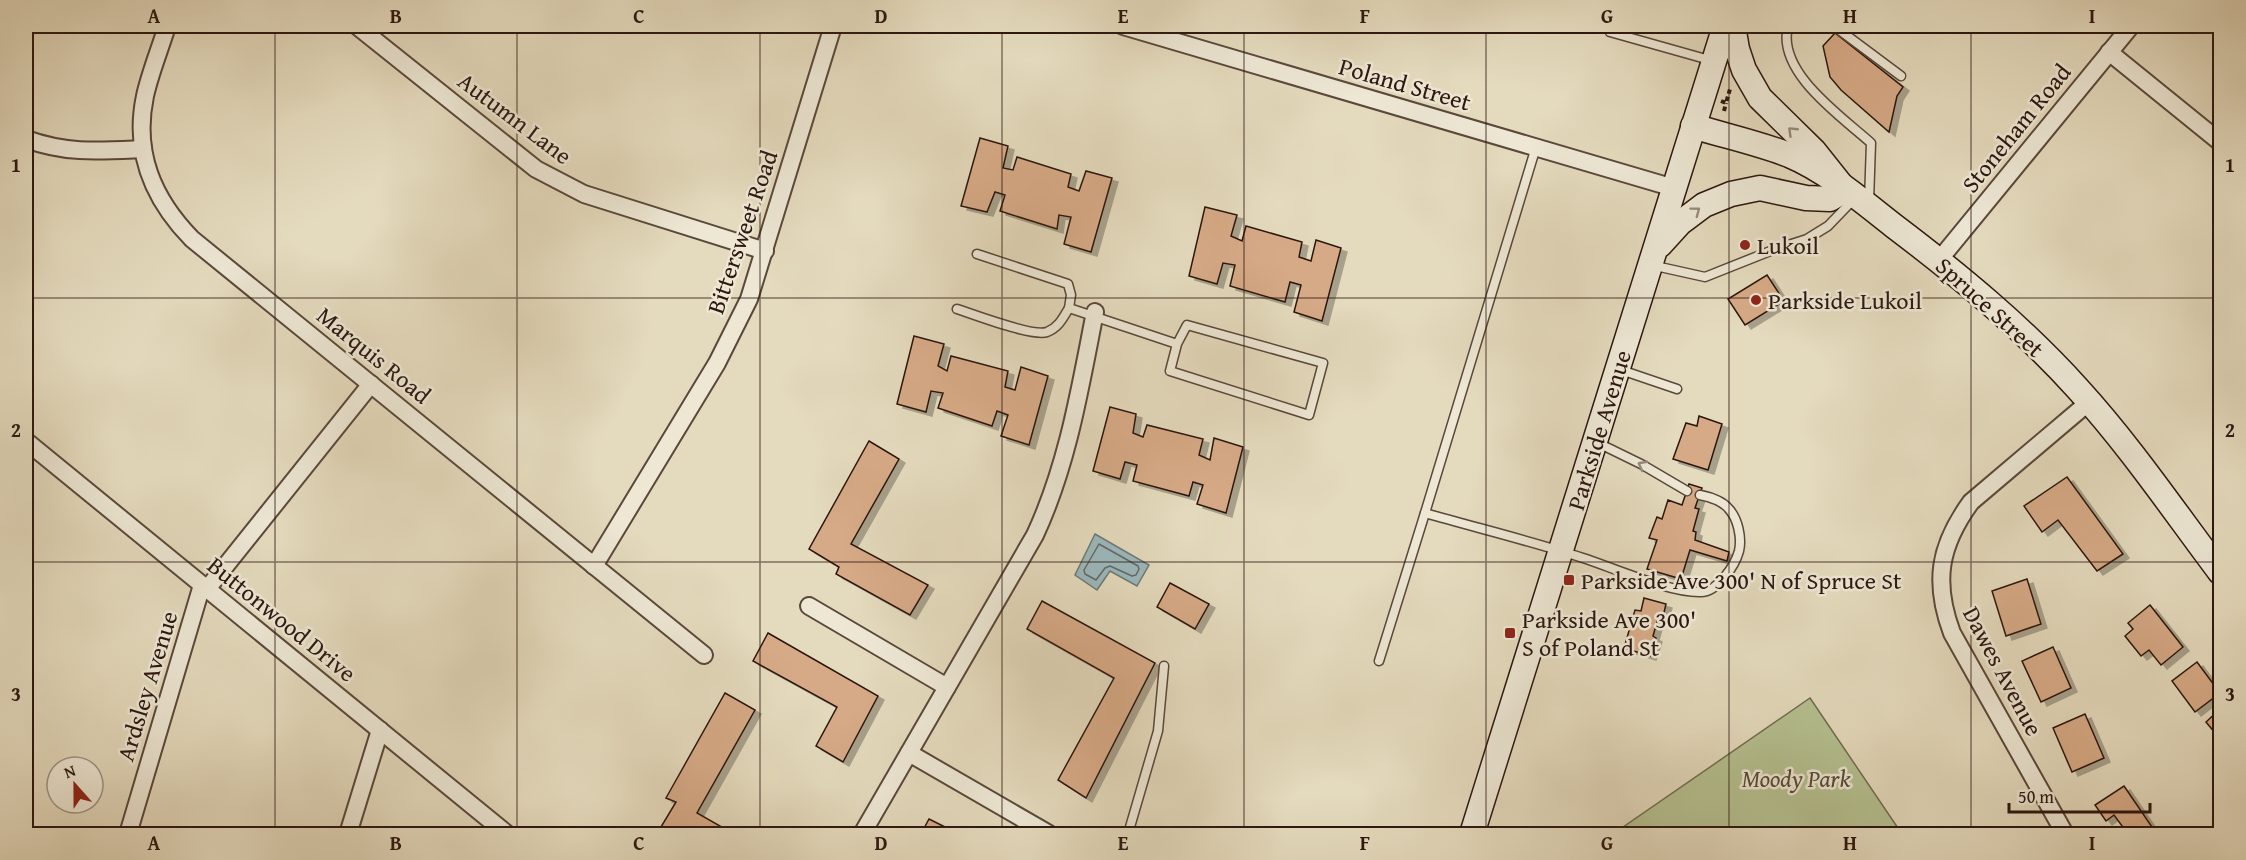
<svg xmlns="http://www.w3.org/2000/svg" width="2246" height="860" font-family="'Gentium Book Plus',serif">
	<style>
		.green { fill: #b5c090; stroke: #706c50; stroke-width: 1.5 }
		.water { fill: #9bb8bc; stroke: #6f7877; stroke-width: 1.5 }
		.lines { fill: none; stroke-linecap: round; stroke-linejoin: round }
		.shore { stroke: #646866; stroke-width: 1.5 }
		.building { fill: #d6aa86; stroke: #2c1710; stroke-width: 1.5; filter: url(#shadow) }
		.lane-casing { stroke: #5a483b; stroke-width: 11 }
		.street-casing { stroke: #5a483b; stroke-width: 20 }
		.secondary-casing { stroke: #2c1710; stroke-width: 27 }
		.path { stroke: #2c1710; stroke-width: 4; stroke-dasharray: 4.5 3; stroke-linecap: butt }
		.lane { stroke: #ede7d4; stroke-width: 8 }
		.street { stroke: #ede7d4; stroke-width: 16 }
		.secondary { stroke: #ede7d4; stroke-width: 24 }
		.oneway { stroke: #96897c }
		.grid { fill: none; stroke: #2c1710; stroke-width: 1.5; stroke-opacity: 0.55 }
		.poi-dot { fill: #8f2418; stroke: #ede7d4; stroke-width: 2 }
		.labels { text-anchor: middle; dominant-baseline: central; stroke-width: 5; stroke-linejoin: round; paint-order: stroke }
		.street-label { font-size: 24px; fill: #2c1710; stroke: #ede7d4 }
		.poi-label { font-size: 24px; fill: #2c1710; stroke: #ede7d4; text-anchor: start }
		.park-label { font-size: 24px; font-style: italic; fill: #554a36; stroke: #ede7d4 }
		.neatline { fill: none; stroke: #2c1710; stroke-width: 2 }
		.grid-label { font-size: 20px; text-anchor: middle; font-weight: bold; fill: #2c1710 }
	</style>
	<defs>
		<filter id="shadow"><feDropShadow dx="6" dy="4" stdDeviation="0" flood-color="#0004"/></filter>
	</defs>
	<rect width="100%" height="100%" fill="#e4dabd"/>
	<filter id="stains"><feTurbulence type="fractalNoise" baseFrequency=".00333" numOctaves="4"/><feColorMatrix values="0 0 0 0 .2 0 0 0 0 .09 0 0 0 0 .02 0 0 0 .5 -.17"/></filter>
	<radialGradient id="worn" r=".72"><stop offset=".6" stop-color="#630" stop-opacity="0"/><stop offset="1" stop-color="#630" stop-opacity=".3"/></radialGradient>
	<!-- green -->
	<path class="green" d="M1810 698 1902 834H1613Z"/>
	<!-- water -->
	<path class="water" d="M1095 534 1149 565 1137 586 1110 571 1097 590 1075 575Z"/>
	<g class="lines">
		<!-- shore -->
		<path class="shore" d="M1099 544 1138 566 1139 569 1136 575 1132 576 1110 566 1105 568 1096 580 1085 574 1084 570Z"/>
	</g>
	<!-- building -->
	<g class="building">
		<path d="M1835 33 1903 87 1897 96 1889 132 1841 90 1830 77 1823 46Z"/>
		<path d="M980 138 1008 146 1003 168 1013 170 1017 157 1071 174 1068 187 1079 191 1086 171 1112 178 1091 252 1064 244 1071 217 1059 215 1057 229 1000 211 1005 195 995 192 987 212 961 206Z"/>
		<path d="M1205 207 1237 215 1231 236 1242 241 1246 226 1302 242 1299 257 1311 261 1316 240 1341 248 1322 321 1294 312 1301 285 1290 282 1285 302 1230 286 1235 265 1223 263 1217 284 1189 276Z"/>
		<path d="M1767 275 1784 301 1745 325 1728 299Z"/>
		<path d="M914 336 944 344 938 366 947 371 951 356 1008 371 1005 387 1015 390 1021 367 1048 376 1029 445 1001 436 1008 415 997 411 992 426 938 408 943 393 931 391 926 412 897 404Z"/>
		<path d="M1110 407 1136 414 1133 433 1143 437 1147 425 1203 439 1199 455 1210 460 1214 438 1243 447 1226 513 1197 504 1203 485 1193 482 1189 496 1133 481 1137 465 1125 462 1120 479 1093 471Z"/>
		<path d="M1699 416 1722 424 1708 470 1673 459 1686 423 1697 426Z"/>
		<path d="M869 441 899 459 851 544 928 585 910 615 836 574 839 567 809 549Z"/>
		<path d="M2067 477 2123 554 2097 571 2058 520 2042 532 2024 506Z"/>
		<path d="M1689 484 1702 488 1695 508 1699 509 1693 531 1696 532 1695 540 1729 552 1727 561 1690 550 1681 579 1647 569 1657 540 1649 538 1657 517 1662 519 1668 500 1682 505Z"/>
		<path d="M2027 579 2041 624 2006 636 1992 591Z"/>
		<path d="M1170 583 1209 604 1195 629 1157 607Z"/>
		<path d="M1644 598 1666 604 1663 617 1659 615 1653 636 1656 638 1650 656 1624 648 1635 610 1641 611Z"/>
		<path d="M1042 601 1155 663 1086 798 1058 780 1114 678 1027 629Z"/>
		<path d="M2150 605 2183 647 2161 665 2149 650 2141 656 2125 636 2133 629 2128 623Z"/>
		<path d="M768 633 878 696 843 762 816 746 837 707 753 661Z"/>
		<path d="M2053 647 2071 688 2041 702 2022 661Z"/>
		<path d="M2197 662 2220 693 2195 712 2172 681Z"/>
		<path d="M725 693 755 710 697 813 734 834H662L658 832 676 802 666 798Z"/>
		<path d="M2220 709V739L2206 722Z"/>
		<path d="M2085 714 2104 758 2072 772 2053 728Z"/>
		<path d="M2124 786 2152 827 2140 834H2128L2114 815 2106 821 2095 805Z"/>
		<path d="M929 819 959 834H921Z"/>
	</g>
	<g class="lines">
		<!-- lane casing -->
		<g class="lane-casing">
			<g id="lane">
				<path d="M1788 26C1776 72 1841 116 1871 143L1869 201"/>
				<path d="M1834 26 1901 76"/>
				<path d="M1610 32 1713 61"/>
				<path d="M1536 147 1425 513C1477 528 1531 541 1583 558 1614 568 1670 593 1701 592 1717 592 1735 566 1739 551 1742 538 1738 518 1728 508 1721 500 1710 497 1700 495"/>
				<path d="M977 254 1068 284 1071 295 1069 308 1177 344 1187 325 1323 363 1309 415 1170 371 1177 344"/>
				<path d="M1651 265 1705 277 1773 250 1807 239 1828 226 1854 199"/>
				<path d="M957 309C975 315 1033 337 1047 332 1059 327 1063 318 1069 308"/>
				<path d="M1621 370 1677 389"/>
				<path d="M1598 443 1641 464 1687 491"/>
				<path d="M1379 661 1425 513"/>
				<path d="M1128 834 1158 731 1164 666"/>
			</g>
		</g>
		<!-- street casing -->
		<g class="street-casing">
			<g id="street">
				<path d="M167 26C160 49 150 73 145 96 133 153 153 199 192 239L704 655"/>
				<path d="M357 26 536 169 584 194 765 251"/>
				<path d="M1123 26 1674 188"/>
				<path d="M2109 52 2220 142"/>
				<path d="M26 139C67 154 100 151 143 149"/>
				<path d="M1939 260 2131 26"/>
				<path d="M26 441 507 834"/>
				<path d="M594 566 717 363 749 299 833 26"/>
				<path d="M207 589 371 384"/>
				<path d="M809 606 947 687"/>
				<path d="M909 753 1049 834"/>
				<path d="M128 834 202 585"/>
				<path d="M348 834 380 730"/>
				<path d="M862 834 1035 535C1068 464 1080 388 1095 312"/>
				<path d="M2065 834 1952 633C1933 582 1939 546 1971 502L2089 402"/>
			</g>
		</g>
		<!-- secondary casing -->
		<g class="secondary-casing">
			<g id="secondary">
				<path d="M1693 126C1725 136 1758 143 1789 155 1827 171 1862 201 1894 226 1960 276 2023 328 2078 389 2130 446 2174 511 2220 572"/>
				<path d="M1660 245 1680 223 1704 205 1731 194 1760 188 1806 198 1830 199 1845 190 1814 151 1760 98 1744 70 1737 49 1733 26"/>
				<path d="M1472 834 1725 26"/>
			</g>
		</g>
		<!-- path -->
		<g class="path">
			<path d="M1721 101 1726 103 1730 89"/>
			<path d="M1724 111 1726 103"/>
		</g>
		<!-- lane -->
		<use href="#lane" class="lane"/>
		<!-- street -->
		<use href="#street" class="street"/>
		<!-- secondary -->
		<use href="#secondary" class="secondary"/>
	</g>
	<!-- one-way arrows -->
	<defs><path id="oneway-chevron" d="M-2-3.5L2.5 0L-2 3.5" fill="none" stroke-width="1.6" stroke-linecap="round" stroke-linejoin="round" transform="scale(1.5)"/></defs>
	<g class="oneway">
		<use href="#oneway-chevron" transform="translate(1792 131) rotate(-136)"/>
		<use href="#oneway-chevron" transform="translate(1696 211) rotate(-37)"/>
		<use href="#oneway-chevron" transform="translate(1642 465) rotate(-152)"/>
	</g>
	<!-- grid -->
	<path class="grid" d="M275 26V834M517 26V834M760 26V834M1002 26V834M1244 26V834M1486 26V834M1729 26V834M1971 26V834M26 298H2220M26 562H2220"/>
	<!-- markers -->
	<g class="poi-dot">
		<circle cx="1745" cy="245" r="6"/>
		<circle cx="1756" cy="300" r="6"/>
		<rect x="1563" y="574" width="12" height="12" rx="3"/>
		<rect x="1504" y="627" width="12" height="12" rx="3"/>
	</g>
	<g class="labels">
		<!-- street labels -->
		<g class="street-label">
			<text transform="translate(1405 84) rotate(16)">Poland Street</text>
			<text transform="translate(515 118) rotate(37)">Autumn Lane</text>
			<text transform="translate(2016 128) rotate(-51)">Stoneham Road</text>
			<text transform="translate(742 232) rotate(-71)">Bittersweet Road</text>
			<text transform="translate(1990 307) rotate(42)">Spruce Street</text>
			<text transform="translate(374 355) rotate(39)">Marquis Road</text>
			<text transform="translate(1599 430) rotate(-73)">Parkside Avenue</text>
			<text transform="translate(282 619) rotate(39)">Buttonwood Drive</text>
			<text transform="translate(2003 671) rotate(62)">Dawes Avenue</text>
			<text transform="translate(147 686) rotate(-73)">Ardsley Avenue</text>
		</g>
		<!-- poi labels -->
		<g class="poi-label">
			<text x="1757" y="245">Lukoil</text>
			<text x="1768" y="300">Parkside Lukoil</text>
			<text x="1581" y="580">Parkside Ave 300' N of Spruce St</text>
			<text x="1522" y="619">Parkside Ave 300'<tspan x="1522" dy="28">S of Poland St</tspan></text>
		</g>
		<!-- park labels -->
		<g class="park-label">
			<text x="1796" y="778">Moody Park</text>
		</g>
	</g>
	<!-- margin -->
	<rect width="2246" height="860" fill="none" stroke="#e4dabd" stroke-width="66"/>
	<!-- north arrow -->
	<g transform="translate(75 785) rotate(339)"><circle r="28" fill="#ede7d4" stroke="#a09486" stroke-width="1.5"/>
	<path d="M0-4.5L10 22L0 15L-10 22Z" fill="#8f2418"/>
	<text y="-9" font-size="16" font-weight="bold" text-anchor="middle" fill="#2c1710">N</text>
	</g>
	<!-- scale -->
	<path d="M2009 803v9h141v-9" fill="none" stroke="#2c1710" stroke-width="3"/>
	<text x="2018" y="803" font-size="18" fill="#2c1710" stroke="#ede7d4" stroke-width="4.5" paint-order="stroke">50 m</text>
	<rect x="33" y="33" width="2180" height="794" class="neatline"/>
	<g class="grid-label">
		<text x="154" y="23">A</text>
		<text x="396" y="23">B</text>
		<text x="639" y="23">C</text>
		<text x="881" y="23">D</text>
		<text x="1123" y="23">E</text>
		<text x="1365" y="23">F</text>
		<text x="1607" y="23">G</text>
		<text x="1850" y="23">H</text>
		<text x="2092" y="23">I</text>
		<text x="16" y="172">1</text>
		<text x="2230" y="172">1</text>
		<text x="16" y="437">2</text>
		<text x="2230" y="437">2</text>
		<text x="16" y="701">3</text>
		<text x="2230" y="701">3</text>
		<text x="154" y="850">A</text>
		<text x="396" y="850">B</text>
		<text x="639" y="850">C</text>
		<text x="881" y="850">D</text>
		<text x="1123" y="850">E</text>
		<text x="1365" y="850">F</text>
		<text x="1607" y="850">G</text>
		<text x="1850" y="850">H</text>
		<text x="2092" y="850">I</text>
	</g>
	<rect width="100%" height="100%" filter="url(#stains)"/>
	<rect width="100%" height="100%" fill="url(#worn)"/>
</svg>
